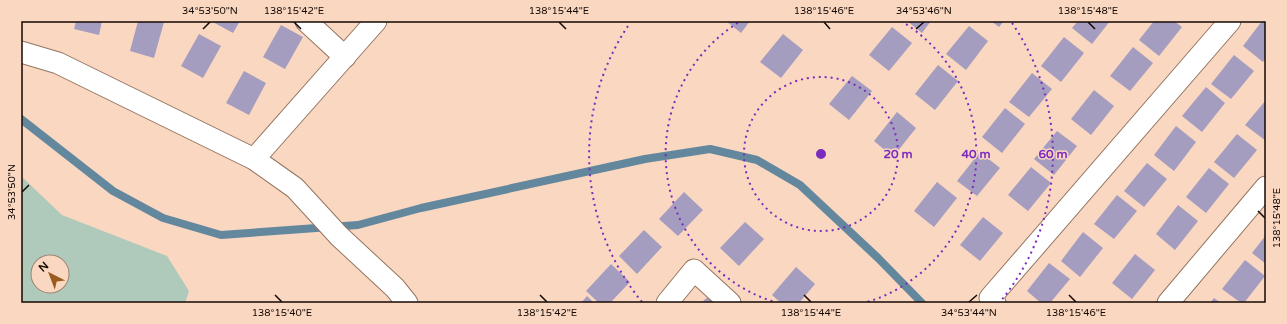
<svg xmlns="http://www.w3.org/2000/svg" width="1287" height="324" font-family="'Varela Round',sans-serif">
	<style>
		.green { fill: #afcaba; fill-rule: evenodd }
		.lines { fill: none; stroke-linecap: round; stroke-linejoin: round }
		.stream { stroke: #63889e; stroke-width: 8 }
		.building { fill: #a49dbf }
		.street-casing { stroke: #947661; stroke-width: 23 }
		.street { stroke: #fff; stroke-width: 21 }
		.ticks { fill: none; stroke: #140903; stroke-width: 1.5 }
		.ring { fill: none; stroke: #7b2cbf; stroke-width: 2; stroke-dasharray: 2 4 }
		.centre { fill: #7b2cbf; stroke: #fad7c1; stroke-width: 2 }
		.ring-label { font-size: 12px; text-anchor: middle; font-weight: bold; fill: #7b2cbf; stroke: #fad7c1; stroke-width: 3; stroke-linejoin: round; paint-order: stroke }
		.neatline { fill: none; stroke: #140903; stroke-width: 1.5 }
		.ticks-label { font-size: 10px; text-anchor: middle; fill: #140903 }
	</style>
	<rect width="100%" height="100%" fill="#fad7c1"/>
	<!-- green -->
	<path class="green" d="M21 176 62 215 167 256 189 291 185 303H21ZM38 262H62V286H38Z"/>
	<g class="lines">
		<!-- stream -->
		<path class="stream" d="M21 119 113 191 163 218 221 235 358 225 421 208 645 159 710 149 757 160 800 185 878 258 922 303"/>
	</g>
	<!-- building -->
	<g class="building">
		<path d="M76 21H102L99 35 74 29Z"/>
		<path d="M138 21 164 22 154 58 130 51Z"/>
		<path d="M211 21H240L233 33Z"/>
		<path d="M726 21H750L741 33Z"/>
		<path d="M907 21H931L922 33Z"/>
		<path d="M991 21H1004L999 27Z"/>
		<path d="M1078 21H1110L1092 44 1072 28Z"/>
		<path d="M1154 21H1174L1182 27 1159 56 1139 40Z"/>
		<path d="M1262 21H1266V58L1263 62 1243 46Z"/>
		<path d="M281 25 303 37 285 69 263 57Z"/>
		<path d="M969 26 988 41 966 70 946 54Z"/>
		<path d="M892 27 912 43 889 71 869 55Z"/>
		<path d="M199 34 221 46 203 78 181 66Z"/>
		<path d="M783 34 803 50 781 78 760 62Z"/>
		<path d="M1064 37 1084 53 1061 82 1041 66Z"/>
		<path d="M1133 47 1153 63 1130 91 1110 76Z"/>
		<path d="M1234 55 1254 71 1231 99 1211 84Z"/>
		<path d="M938 65 958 81 935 110 915 94Z"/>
		<path d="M244 71 266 83 249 115 226 103Z"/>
		<path d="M1032 73 1052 89 1029 117 1009 102Z"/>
		<path d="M852 76 872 91 849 120 829 104Z"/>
		<path d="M1206 87 1225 103 1202 132 1182 116Z"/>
		<path d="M1094 90 1114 106 1091 135 1071 119Z"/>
		<path d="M1266 100V141L1245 125Z"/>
		<path d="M1005 108 1025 124 1002 153 982 137Z"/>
		<path d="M897 112 916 128 893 157 874 141Z"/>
		<path d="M1176 126 1196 142 1174 171 1154 155Z"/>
		<path d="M1057 131 1077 146 1054 175 1034 159Z"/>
		<path d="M1237 134 1257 150 1234 178 1214 162Z"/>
		<path d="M980 152 1000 168 977 196 957 181Z"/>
		<path d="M1147 163 1167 179 1144 207 1124 191Z"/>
		<path d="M1031 167 1051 183 1028 211 1008 195Z"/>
		<path d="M1209 168 1229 184 1206 213 1186 197Z"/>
		<path d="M937 182 957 198 934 227 914 211Z"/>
		<path d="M684 192 703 210 678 236 659 219Z"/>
		<path d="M1117 195 1137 211 1114 239 1094 224Z"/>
		<path d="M1178 205 1198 221 1175 250 1156 234Z"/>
		<path d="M983 217 1003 233 980 261 960 245Z"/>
		<path d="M745 222 764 239 739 266 720 248Z"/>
		<path d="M644 230 662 247 637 274 619 256Z"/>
		<path d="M1083 232 1103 248 1080 277 1061 261Z"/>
		<path d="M1266 235V264L1252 253Z"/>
		<path d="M1135 254 1155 270 1132 299 1112 283Z"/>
		<path d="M1245 260 1265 276 1244 303H1241L1222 289Z"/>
		<path d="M1049 263 1070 279 1050 303H1041L1027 291Z"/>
		<path d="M611 264 630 282 610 303H599L586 291Z"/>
		<path d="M796 267 815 284 799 303H781L772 295Z"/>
		<path d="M587 296 594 303H581Z"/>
		<path d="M709 296 716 303H701Z"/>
		<path d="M1214 298 1221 303H1210Z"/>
	</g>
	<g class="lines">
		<!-- street casing -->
		<g class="street-casing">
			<g id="street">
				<path d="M306 21 345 57"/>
				<path d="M21 52 58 63 254 159 295 188 339 236 395 288 407 303"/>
				<path d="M254 159 376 21"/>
				<path d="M667 303 694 270 730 303"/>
				<path d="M995 303 990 298 1230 21"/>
				<path d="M1168 303 1266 187"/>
			</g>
		</g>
		<!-- street -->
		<use href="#street" class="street"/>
	</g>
	<!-- ticks -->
	<path class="ticks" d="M294 22 301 29M559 22 566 29M824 22 830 29M1088 22 1095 29M203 29 210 22M916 29 924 22M22 192 29 185M1258 211 1265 218M275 295 282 302M540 295 547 302M804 295 811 302M1069 295 1076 302M969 302 977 295"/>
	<!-- distance rings -->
	<g class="ring">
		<circle cx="821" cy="154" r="77"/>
		<path d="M778 303A155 155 0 0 1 741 21M901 21A155 155 0 0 1 864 303"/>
		<path d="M642 302A232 232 0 0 1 630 23M1012 23A232 232 0 0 1 1000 302"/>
	</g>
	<circle cx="821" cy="154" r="6" class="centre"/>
	<g class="ring-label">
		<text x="898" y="158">20 m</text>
		<text x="976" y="158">40 m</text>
		<text x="1053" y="158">60 m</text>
	</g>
	<!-- border -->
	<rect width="1287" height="324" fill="none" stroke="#fad7c1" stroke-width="44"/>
	<!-- north arrow -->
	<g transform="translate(50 274) rotate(318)"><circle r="19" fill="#fad7c1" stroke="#9e8575"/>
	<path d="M0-3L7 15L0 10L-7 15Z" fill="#995c1e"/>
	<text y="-6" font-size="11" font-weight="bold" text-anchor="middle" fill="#140903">N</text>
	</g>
	<rect x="22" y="22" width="1243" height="280" class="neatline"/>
	<g class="ticks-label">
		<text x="210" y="14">34°53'50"N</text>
		<text x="294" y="14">138°15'42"E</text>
		<text x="559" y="14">138°15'44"E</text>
		<text x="824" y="14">138°15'46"E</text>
		<text x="924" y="14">34°53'46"N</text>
		<text x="1088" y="14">138°15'48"E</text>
		<text transform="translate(11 192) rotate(-90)" y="4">34°53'50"N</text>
		<text transform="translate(1276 218) rotate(-90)" y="4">138°15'48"E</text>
		<text x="282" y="316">138°15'40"E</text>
		<text x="547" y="316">138°15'42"E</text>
		<text x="811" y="316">138°15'44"E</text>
		<text x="969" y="316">34°53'44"N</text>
		<text x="1076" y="316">138°15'46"E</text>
	</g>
</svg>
